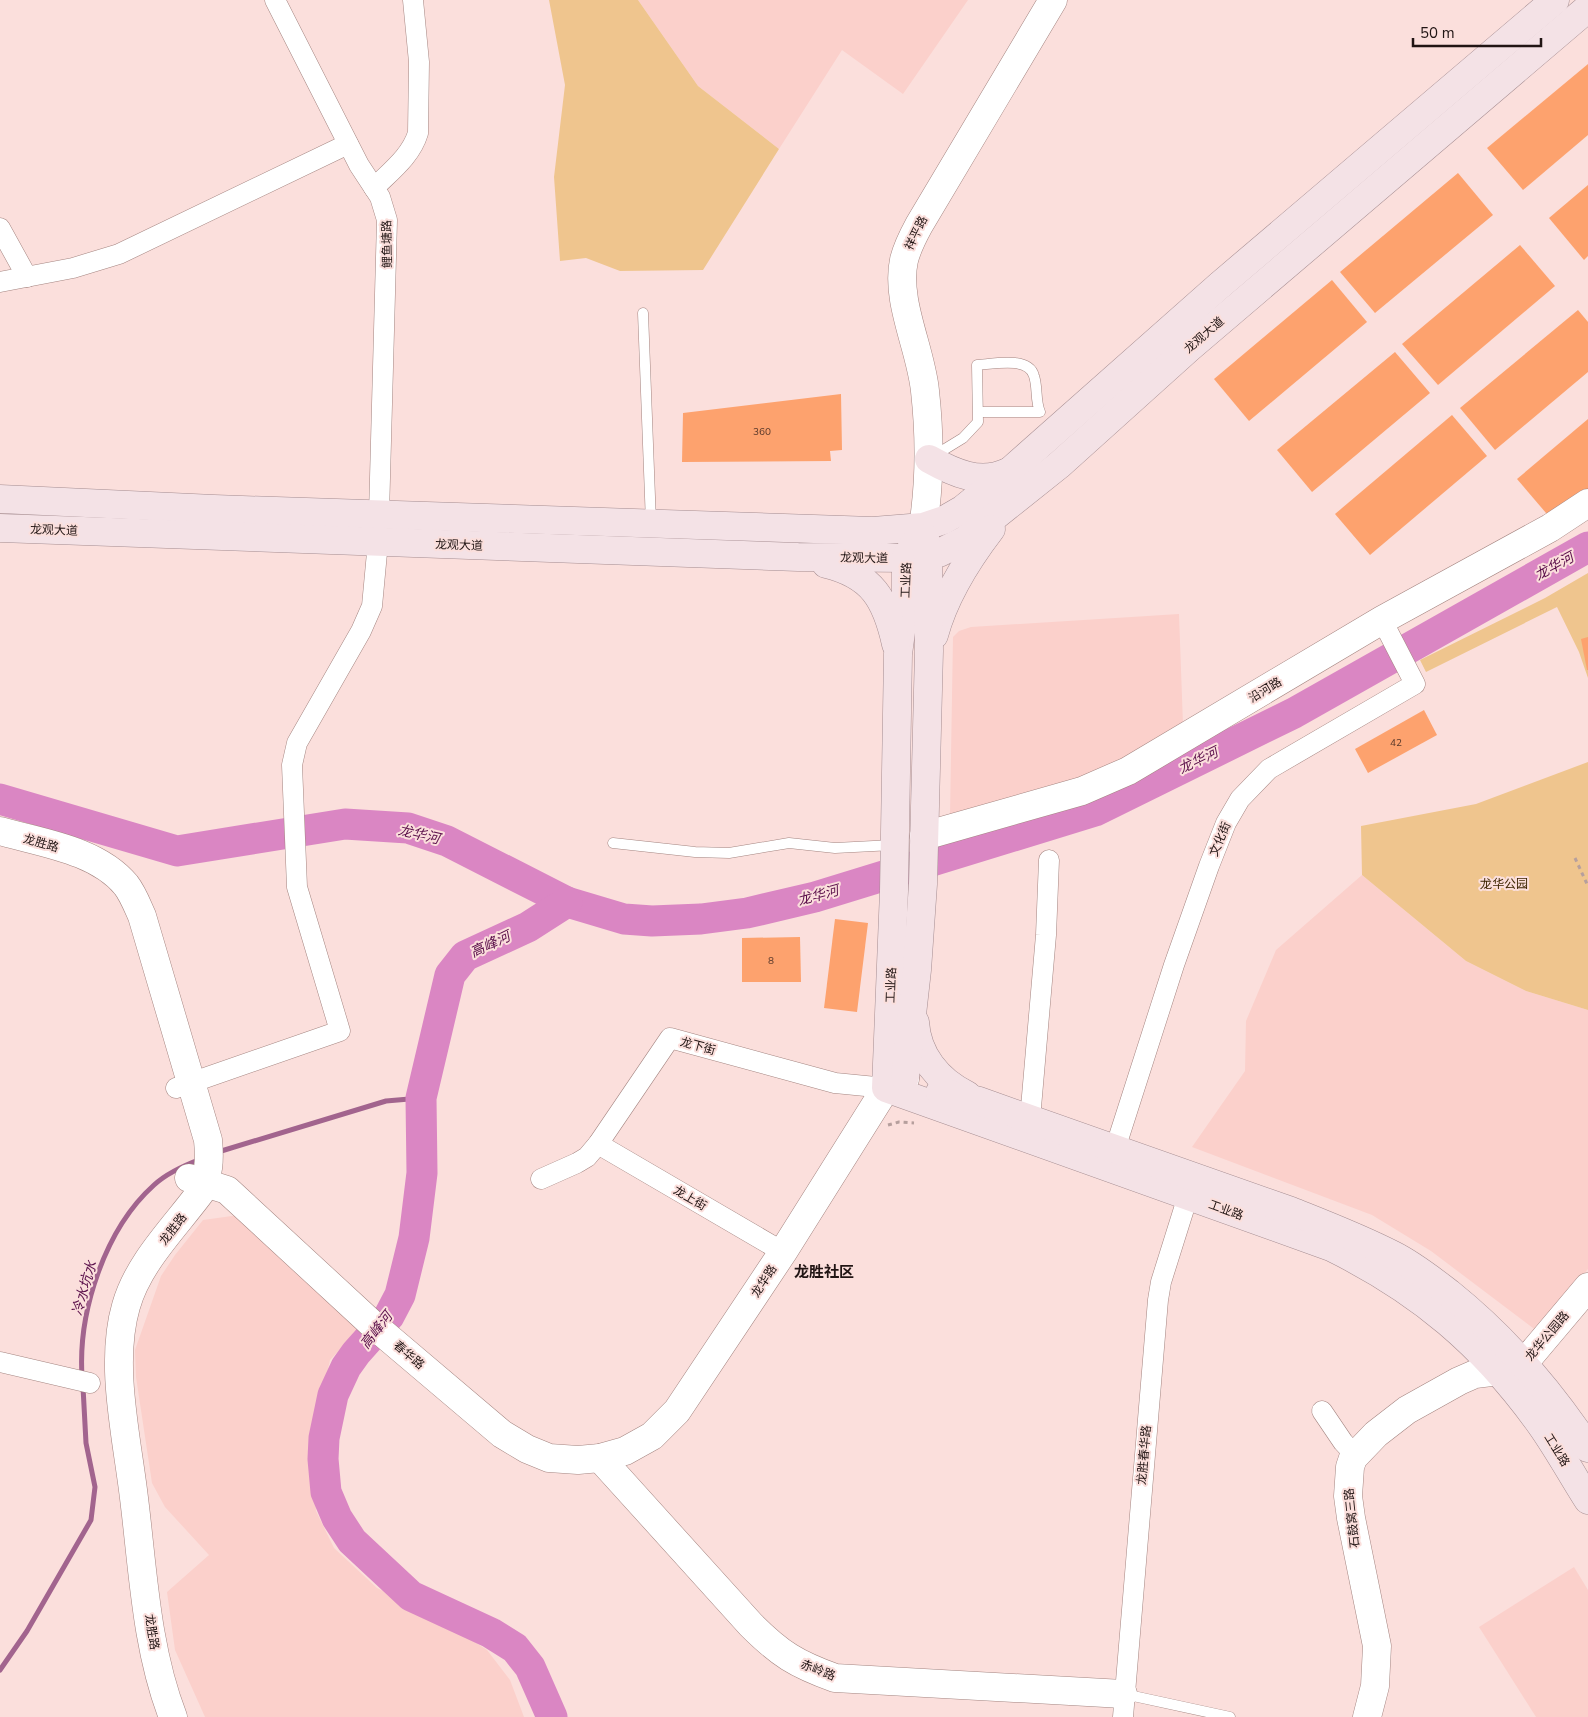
<svg xmlns="http://www.w3.org/2000/svg" width="1588" height="1717" viewBox="0 0 1588 1717" font-family="'Nunito Sans','Noto Sans SC',sans-serif">
<rect width="100%" height="100%" fill="#fbdfdc"/>
<g fill="#fbd0cb">
<path d="M638 0H968L903 94 842 50 779 149 698 86Z"/>
<path d="M1179 614 1183 725 1091 776 950 817 953 637 959 631 971 627Z"/>
<path d="M1362 875 1466 961 1526 991 1588 1010V1269L1537 1331 1431 1251 1372 1215 1192 1147 1245 1071 1246 1021 1276 950Z"/>
<path d="M239 1215 257 1230 358 1330 330 1360 319 1409 313 1459 316 1511 334 1548 377 1588 440 1619 487 1650 510 1680 524 1717H205L175 1650 167 1592 209 1555 165 1507 152 1483 136 1377 135 1350 161 1276 175 1255 203 1220Z"/>
<path d="M1574 1567 1588 1590V1717H1536L1479 1627Z"/>
</g>
<g fill="#efc58e">
<path d="M549 0H638L698 86 779 149 703 270 620 271 586 258 560 261 554 177 565 85Z"/>
<path d="M1588 573V678L1579 652 1557 607 1426 672 1420 660 1545 598Z"/>
<path d="M1588 762V1010L1526 991 1466 961 1362 875 1361 826 1476 804Z"/>
</g>
<g fill="none" stroke-linecap="round" stroke-linejoin="round">
<g stroke="#a2648e" stroke-width="5">
<path d="M218 1152 386 1101 421 1098"/>
<path d="M82 1376C78 1311 105 1229 154 1185 167 1173 185 1165 201 1159"/>
<path d="M0 1670 27 1631 91 1520 95 1487 86 1443 83 1387"/>
</g>
<g stroke="#da86c3" stroke-width="31">
<path d="M0 799 177 851 345 824 408 828 447 841 567 902 624 919 652 921 701 919 747 913 815 897 1095 811 1294 713 1588 547"/>
<path d="M552 1717 530 1667 515 1648 491 1633 411 1596 352 1541 337 1518 326 1492 323 1459 324 1438 333 1395 346 1367 356 1353 389 1316 400 1295 414 1238 422 1173 421 1098 450 975 465 956 528 927 567 902"/>
</g>
</g>
<g fill="#fda26e">
<path d="M1588 64V135L1523 190 1487 148Z"/>
<path d="M1458 173 1493 215 1375 313 1340 272Z"/>
<path d="M1588 185V256L1584 260 1549 218Z"/>
<path d="M1520 245 1555 286 1438 385 1402 344Z"/>
<path d="M1332 280 1367 322 1249 421 1214 379Z"/>
<path d="M1578 310 1588 322V372L1495 450 1460 408Z"/>
<path d="M1395 352 1430 393 1312 492 1277 450Z"/>
<path d="M841 394 842 450 830 451 831 461 682 462 683 413Z"/>
<path d="M1452 415 1487 456 1370 555 1335 514Z"/>
<path d="M1588 419V490L1552 520 1517 479Z"/>
<path d="M1588 637V670H1587L1581 639Z"/>
<path d="M1424 710 1437 735 1368 773 1355 749Z"/>
<path d="M835 919 868 923 857 1012 824 1008Z"/>
<path d="M800 937 801 982H742V938Z"/>
</g>
<g fill="none" stroke-linecap="round" stroke-linejoin="round">
<defs>
<g id="lane">
<path d="M643 313 651 523"/>
<path d="M932 457 963 438 978 422 977 365C993 364 1029 356 1034 376 1038 388 1035 400 1040 412H979"/>
<path d="M613 843 695 852 729 853 789 843 835 848 893 845"/>
<path d="M1124 1694 1230 1717"/>
</g>
<g id="street">
<path d="M275 0 359 165 380 197 387 220 379 515"/>
<path d="M374 188C391 171 411 156 418 133L419 62 413 0"/>
<path d="M0 228 27 277"/>
<path d="M0 282 73 268 119 254 348 144"/>
<path d="M176 1088 340 1031 297 887 292 765 297 743 361 631 372 606 378 542"/>
<path d="M1030 1119 1046 935 1049 860"/>
<path d="M598 1144 783 1252"/>
<path d="M1115 1149 1174 965 1209 866 1226 823 1240 799 1269 769 1415 684 1382 620"/>
<path d="M541 1179 577 1163 587 1157 598 1144 670 1038 835 1083 886 1088"/>
<path d="M0 1362 90 1383"/>
<path d="M1322 1411 1343 1442 1355 1455"/>
<path d="M1123 1717 1158 1300 1161 1282 1188 1196"/>
</g>
<g id="secondary">
<path d="M923 527C930 482 930 436 925 391 921 349 895 301 904 260 907 248 913 236 919 225L1053 0"/>
<path d="M0 831C42 843 97 850 126 885 133 894 137 905 142 916L208 1140C210 1160 209 1175 200 1193 174 1228 138 1263 126 1306 109 1364 127 1438 134 1498 143 1570 146 1648 173 1717"/>
<path d="M924 836 1082 791 1128 771 1382 620 1550 528 1588 503"/>
<path d="M189 1178 227 1190 371 1323 502 1434 527 1449 549 1458 578 1460 600 1458 625 1451 652 1436 677 1411 783 1252 886 1088 905 1079"/>
<path d="M600 1458 751 1625C780 1654 796 1664 835 1678L1123 1694"/>
<path d="M1367 1717 1375 1686 1377 1646 1351 1518 1348 1496 1350 1467 1353 1458 1376 1434 1407 1410 1459 1381 1475 1374 1507 1370 1524 1363 1588 1287"/>
</g>
<g id="primary">
<path d="M929 459C954 473 980 485 1008 472"/>
<path d="M0 499 214 509 873 531 923 527 944 520 963 509 1010 471 1220 285 1555 0"/>
<path d="M0 528 798 557 906 558 939 553 965 540 1059 465 1189 348 1588 8"/>
<path d="M914 544 906 558V595L898 654 894 891 886 1088 1331 1247C1420 1291 1483 1344 1541 1425 1558 1449 1572 1475 1588 1500"/>
<path d="M826 564C872 575 886 599 896 644"/>
<path d="M934 635C944 598 968 559 991 529"/>
<path d="M915 1022C917 1055 938 1081 967 1095"/>
<path d="M905 1077 917 970 923 884 929 651 928 555 925 538"/>
<path d="M940 1092 979 1101 1291 1211C1326 1225 1360 1238 1393 1255 1413 1265 1432 1280 1449 1293 1505 1338 1549 1389 1588 1448"/>
</g>
</defs>
<use href="#lane" stroke="#a48581" stroke-width="11"/>
<use href="#street" stroke="#a48581" stroke-width="21"/>
<use href="#secondary" stroke="#a48581" stroke-width="29"/>
<use href="#primary" stroke="#a58d91" stroke-width="29"/>
<g stroke="#b69f9d" stroke-width="3" stroke-dasharray="4 4" stroke-linecap="butt">
<path d="M1575 858 1588 886"/>
<path d="M888 1125 899 1122 914 1123"/>
</g>
<use href="#lane" stroke="#fff" stroke-width="10"/>
<use href="#street" stroke="#fff" stroke-width="20"/>
<use href="#secondary" stroke="#fff" stroke-width="28"/>
<use href="#primary" stroke="#f4e2e6" stroke-width="28"/>
</g>
<g text-anchor="middle" stroke-width="4" stroke-linejoin="round" paint-order="stroke">
<g font-size="10" fill="#58382a">
<text x="762" y="435">360</text>
<text x="1396" y="746">42</text>
<text x="771" y="964">8</text>
</g>
<g font-size="12" fill="#211514" stroke="#fbdfdc">
<text transform="translate(916 233) rotate(-64)" y="4">祥平路</text>
<text transform="translate(387 244) rotate(-91)" y="4">鲤鱼塘路</text>
<text transform="translate(1204 335) rotate(-41)" y="4">龙观大道</text>
<text transform="translate(54 530) rotate(2)" y="4">龙观大道</text>
<text transform="translate(459 545) rotate(2)" y="4">龙观大道</text>
<text transform="translate(864 558) rotate(1)" y="4">龙观大道</text>
<text transform="translate(906 580) rotate(-88)" y="4">工业路</text>
<text transform="translate(1265 690) rotate(-31)" y="4">沿河路</text>
<text transform="translate(1220 839) rotate(-67)" y="4">文化街</text>
<text transform="translate(41 843) rotate(16)" y="4">龙胜路</text>
<text transform="translate(891 985) rotate(-88)" y="4">工业路</text>
<text transform="translate(698 1046) rotate(15)" y="4">龙下街</text>
<text transform="translate(690 1198) rotate(30)" y="4">龙上街</text>
<text transform="translate(1226 1210) rotate(20)" y="4">工业路</text>
<text transform="translate(173 1229) rotate(-52)" y="4">龙胜路</text>
<text transform="translate(764 1281) rotate(-57)" y="4">龙华路</text>
<text transform="translate(1547 1336) rotate(-50)" y="4">龙华公园路</text>
<text transform="translate(409 1355) rotate(40)" y="4">春华路</text>
<text transform="translate(1557 1450) rotate(58)" y="4">工业路</text>
<text transform="translate(1144 1455) rotate(-85)" y="4">龙胜春华路</text>
<text transform="translate(1352 1518) rotate(-96)" y="4">石鼓窝三路</text>
<text transform="translate(152 1632) rotate(81)" y="4">龙胜路</text>
<text transform="translate(818 1670) rotate(21)" y="4">赤岭路</text>
</g>
<g font-size="12" fill="#3d2500" stroke="#fbdfdc">
<text x="1504" y="888">龙华公园</text>
</g>
<g font-size="14" font-style="italic" fill="#5a0e4a" stroke="#fbdfdc">
<text transform="translate(1554 566) rotate(-29)" y="5">龙华河</text>
<text transform="translate(1198 760) rotate(-26)" y="5">龙华河</text>
<text transform="translate(419 834) rotate(13)" y="5">龙华河</text>
<text transform="translate(818 895) rotate(-15)" y="5">龙华河</text>
<text transform="translate(490 944) rotate(-25)" y="5">高峰河</text>
<text transform="translate(84 1288) rotate(-74)" y="5">冷水坑水</text>
<text transform="translate(376 1330) rotate(-52)" y="5">高峰河</text>
</g>
<g font-size="15" font-weight="bold" fill="#211514" stroke="#fbdfdc">
<text x="824" y="1277">龙胜社区</text>
</g>
</g>
<path d="M1413 38v8h128v-8" fill="none" stroke="#211514" stroke-width="2.5"/>
<text x="1420" y="38" font-size="15" fill="#211514" stroke="#fbdfdc" stroke-width="4" paint-order="stroke">50 m</text>
</svg>
